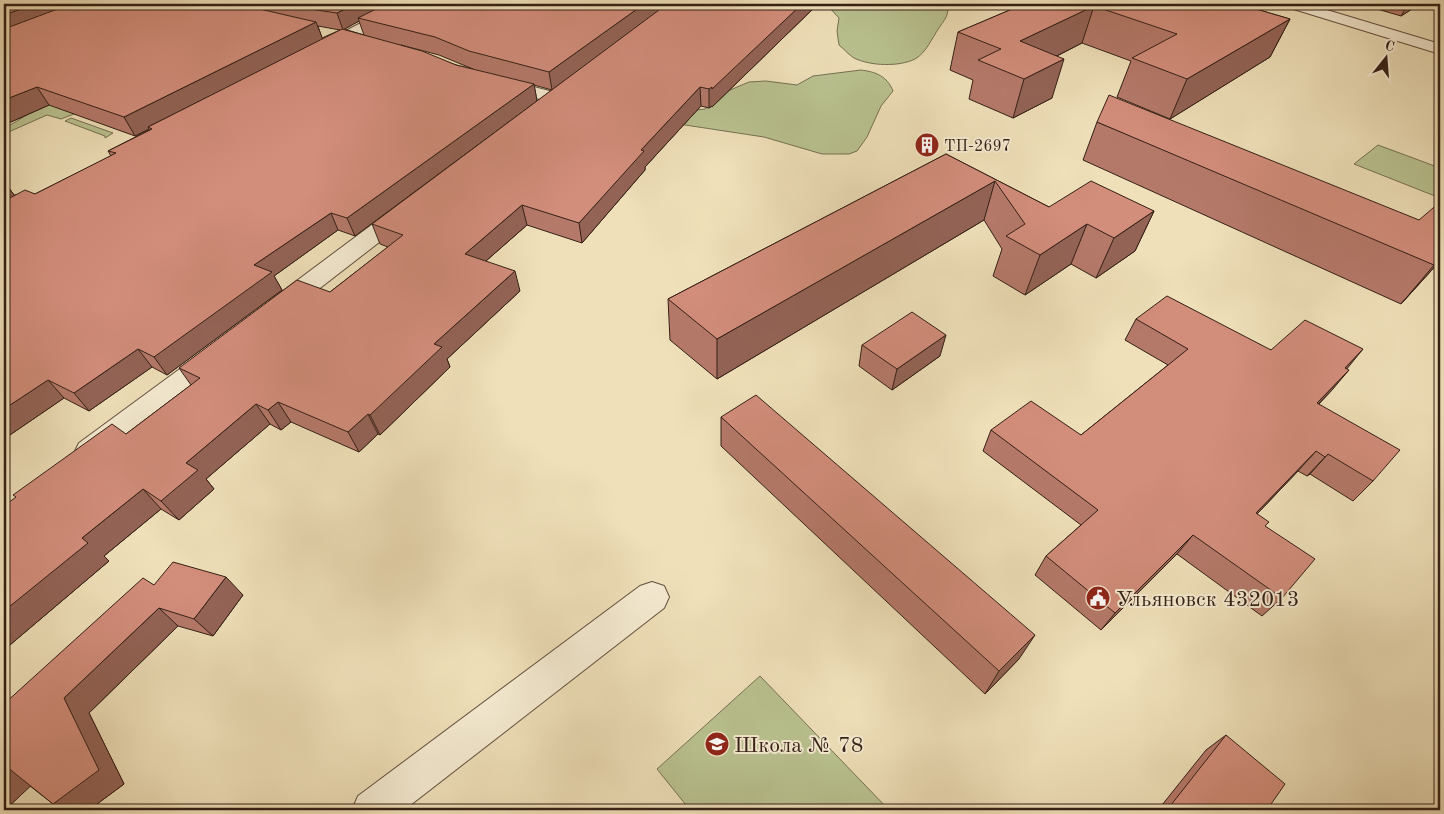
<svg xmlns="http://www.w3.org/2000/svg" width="1444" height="814" viewBox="0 0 1444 814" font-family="'Old Standard TT',serif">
<rect width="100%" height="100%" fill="#efe0b9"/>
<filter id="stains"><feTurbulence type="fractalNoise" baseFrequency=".004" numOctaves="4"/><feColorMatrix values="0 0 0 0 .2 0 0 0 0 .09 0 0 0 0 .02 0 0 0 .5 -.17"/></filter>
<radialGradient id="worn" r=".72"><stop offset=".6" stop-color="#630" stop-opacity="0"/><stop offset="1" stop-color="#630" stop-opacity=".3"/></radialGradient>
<g fill="#b9c290" stroke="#767053">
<path d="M826 4H946C951 14 944 20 939 28 932 38 926 53 915 59 899 67 870 66 854 58 849 55 844 49 839 45L837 31 839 18Z"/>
<path d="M861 70C876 72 887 76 893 91L881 106 867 137 857 151 849 154H822L764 137 672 123 678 112 705 109 723 93 749 82 766 81 797 85 813 76Z"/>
<path d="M62 99 74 114 61 119 47 115 4 134V129L30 113Z"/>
<path d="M71 118 113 133 105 138V136L65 121Z"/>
<path d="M1378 145 1440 168V198L1354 164Z"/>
<path d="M760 676 889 810H690L657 769Z"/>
</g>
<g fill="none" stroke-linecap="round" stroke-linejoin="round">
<defs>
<g id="minor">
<path d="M397 4H415L413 7 327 53H315L313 50 315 47Z"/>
<path d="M1285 4H1307L1440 44V54L1287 7Z"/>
<path d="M499 78 561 94 564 98 561 102 555 103 493 87 490 83 493 79Z"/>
<path d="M405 205 413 206 416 211 413 216 289 312 280 314 271 312 268 306 271 300 397 206Z"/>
<path d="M216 346 225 349 229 355 225 361 99 459 89 462 79 459 75 451 79 443 207 349Z"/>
<path d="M652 582 664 586 669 597 664 608 404 810H352L358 796 640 586Z"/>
</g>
</defs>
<use href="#minor" stroke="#634f3f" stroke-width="2"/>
<use href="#minor" fill="#f5ebd2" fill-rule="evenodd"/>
</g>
<g fill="#b5796a" stroke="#341f16" fill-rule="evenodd">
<path d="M4 4H818L712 107V106L709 108 701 106 645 167V170L582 243 527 225 486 261 520 291 447 359 450 367 380 435 378 434 359 452 291 422 281 430 270 424 206 479 214 489 179 520 161 509 104 556 109 561 4 650V506L126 434 191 385 179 368 330 292 388 247 380 244 372 224 552 90 534 85 537 101 355 236 338 230 274 276 282 290 167 375 152 367 89 411 64 398 4 439V181L14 195 35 194 111 156 108 151 149 130V129L135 136 49 105 4 125ZM359 21 364 35 344 29ZM318 26 340 30 322 38ZM401 45 439 55 473 69 456 65Z"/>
<path d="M1024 4H1239L1290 19 1270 57 1170 119 1117 97 1131 61 1082 43 1057 56 1052 98 1013 118 969 99 973 80 950 70 958 32Z"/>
<path d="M1360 4H1420L1401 16Z"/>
<path d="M1097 122 1440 261 1401 304 1083 160Z"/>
<path d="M946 154 1049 207 1154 211 1135 251 1096 278 1071 264 1025 295 993 276 1002 249 984 220 717 379 670 340 668 299Z"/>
<path d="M1136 319 1271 350 1347 369 1332 390 1319 404 1373 481 1353 501 1310 474 1307 476 1298 471 1257 514 1265 526 1282 598 1262 616 1177 554 1101 630 1035 575 1046 556 1081 525 983 451 991 430 1081 435 1168 365 1125 340Z"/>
<path d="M862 345 940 356 892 390 859 366Z"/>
<path d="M721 417 1019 659 985 694 721 446Z"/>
<path d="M154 585 243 595 213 636 178 626 89 713 124 784 89 810H66L53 804 30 786 5 810H4Z"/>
<path d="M1226 735 1267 810H1158L1206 750Z"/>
</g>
<g fill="#936356" stroke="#341f16">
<path d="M35 4H89L4 37V15Z"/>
<path d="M355 4H393L358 18 359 21 343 30 337 13Z"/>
<path d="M644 4H668L552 90 549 72Z"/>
<path d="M802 4H818L712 107V106L709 108V89Z"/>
<path d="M1408 4H1420L1401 16Z"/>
<path d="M1094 6 1082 43 1017 76 1020 41Z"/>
<path d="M1290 19 1270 57 1170 119 1187 79Z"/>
<path d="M316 22 323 40 148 127 149 129 135 136 124 117Z"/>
<path d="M1064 59 1052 98 1013 118 1024 79Z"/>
<path d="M534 84 537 101 355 236 347 218Z"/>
<path d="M37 87 49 105 4 125V100Z"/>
<path d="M700 87 701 106 645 167V170L582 243 579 223 641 150Z"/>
<path d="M4 181 16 198 4 205Z"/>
<path d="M995 181 984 220 717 379V339Z"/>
<path d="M522 205 527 225 471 274 465 254Z"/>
<path d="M1154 211 1135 251 1096 278 1114 238Z"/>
<path d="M331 213 338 230 274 276 282 290 167 375 154 357 254 265Z"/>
<path d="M1087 224 1071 264 1025 295 1040 255Z"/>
<path d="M1440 258V261L1401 304Z"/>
<path d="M515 271 520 291 447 359 450 367 380 435 370 415 434 344Z"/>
<path d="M946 335 940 356 892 390 897 369Z"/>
<path d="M138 349 152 367 89 411 74 393Z"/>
<path d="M1363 349 1346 370 1345 368Z"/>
<path d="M1349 370 1332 390 1300 423 1317 403Z"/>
<path d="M48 380 64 398 4 439V409Z"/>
<path d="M278 402 291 422 281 430 268 410Z"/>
<path d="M256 404 270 424 206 479 214 489 179 520 161 501 186 463Z"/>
<path d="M368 414 378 434 359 452 348 432Z"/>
<path d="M1316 451 1298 471 1239 533 1256 513Z"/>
<path d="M1328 454 1310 474 1307 476 1325 457Z"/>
<path d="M143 489 161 509 104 556 109 561 4 650V611L82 538Z"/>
<path d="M1193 535 1177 554 1101 630 1115 613Z"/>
<path d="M226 577 243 595 213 636 194 619Z"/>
<path d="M159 608 178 626 89 713 124 784 89 810H66L53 804 64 698Z"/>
<path d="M1035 635 1019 659 985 694 999 671Z"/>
<path d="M7 767 36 781 5 810H4V770Z"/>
</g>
<g fill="#d28d7b" stroke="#341f16">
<path d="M4 4H35L4 15Z"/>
<path d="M71 4H238L316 22 124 117 37 87 4 100V29Z"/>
<path d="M288 4H355L337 13 310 9Z"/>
<path d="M386 4H644L549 72 469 51 435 37 358 18Z"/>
<path d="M667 4H802L712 89V87L709 89 700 87 641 150 644 151 579 223 522 205 465 254 515 271 434 344 442 347 370 415 368 414 348 432 278 402 268 410 256 404 186 463 198 470 161 501 143 489 82 538 88 543 4 611V506L16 497 13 495 112 424 126 434 200 378 179 368 297 280 330 292 403 235 372 224Z"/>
<path d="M1024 4H1239L1290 19 1187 79 1132 58 1177 34 1094 6 1020 41 1064 59 1024 79 978 60 1001 49 958 32Z"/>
<path d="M342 29 422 51 456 65 534 84 347 218 331 213 254 265 272 272 154 357 138 349 74 393 48 380 4 409V201L25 190 35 194 116 153 108 151 152 129 148 127Z"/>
<path d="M1109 95 1419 220 1440 202V258L1434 265 1097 122Z"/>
<path d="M946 154 1049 207 1091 181 1154 211 1114 238 1087 224 1040 255 1006 236 1025 224 995 181 717 339 668 299Z"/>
<path d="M1167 296 1271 350 1305 320 1363 349 1345 368 1349 370 1317 403 1400 450 1373 481 1328 454 1325 457 1316 451 1256 513 1269 522 1265 526 1315 559 1282 598 1193 535 1115 613 1046 556 1098 510 991 430 1031 401 1081 435 1188 349 1136 319Z"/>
<path d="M912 312 946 335 897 369 862 345Z"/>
<path d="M756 395 1035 635 999 671 721 417Z"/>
<path d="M173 562 226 577 194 619 159 608 64 698 99 770 53 804 7 767 4 770V704L143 578 154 585Z"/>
<path d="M1226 735 1285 784 1267 810H1167Z"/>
</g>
<defs>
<symbol id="building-disc" viewBox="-11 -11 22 22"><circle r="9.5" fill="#8f2418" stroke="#f5ebd2"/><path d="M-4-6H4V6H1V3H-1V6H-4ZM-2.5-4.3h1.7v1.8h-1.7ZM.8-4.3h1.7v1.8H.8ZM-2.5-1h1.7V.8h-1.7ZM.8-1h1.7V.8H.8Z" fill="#fff"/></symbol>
<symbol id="civic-disc" viewBox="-11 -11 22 22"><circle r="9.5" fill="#8f2418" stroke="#f5ebd2"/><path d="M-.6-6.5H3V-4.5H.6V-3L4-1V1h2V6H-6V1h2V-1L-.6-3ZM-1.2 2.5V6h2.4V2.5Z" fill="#fff"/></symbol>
<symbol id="school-disc" viewBox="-11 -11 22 22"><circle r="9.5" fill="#8f2418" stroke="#f5ebd2"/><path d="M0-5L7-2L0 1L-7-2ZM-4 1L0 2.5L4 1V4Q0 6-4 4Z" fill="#fff"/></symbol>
</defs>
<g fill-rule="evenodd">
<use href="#building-disc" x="913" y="131" width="28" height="28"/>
<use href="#civic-disc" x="1084" y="584" width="28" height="28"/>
<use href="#school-disc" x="703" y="730" width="28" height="28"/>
</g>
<g text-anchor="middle" stroke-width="4" stroke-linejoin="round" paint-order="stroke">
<g font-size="16" fill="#341f16" stroke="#f5ebd2" text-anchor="start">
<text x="944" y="151">ТП-2697</text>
</g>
<g font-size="22" fill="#341f16" stroke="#f5ebd2" text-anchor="start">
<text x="1116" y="606">Ульяновск 432013</text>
<text x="734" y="752">Школа № 78</text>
</g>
</g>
<rect width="1444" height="814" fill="none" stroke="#efe0b9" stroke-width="20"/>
<rect x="5" y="5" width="1434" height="804" fill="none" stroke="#341f16" stroke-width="2.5"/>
<rect x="10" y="10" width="1424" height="794" fill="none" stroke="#341f16"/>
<g transform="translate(1386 58) rotate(17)" stroke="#f5ebd2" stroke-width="4" paint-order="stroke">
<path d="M0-4L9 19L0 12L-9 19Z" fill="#341f16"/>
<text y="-8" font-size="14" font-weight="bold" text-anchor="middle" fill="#341f16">С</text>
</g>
<rect width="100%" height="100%" filter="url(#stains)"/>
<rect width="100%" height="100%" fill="url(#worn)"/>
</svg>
